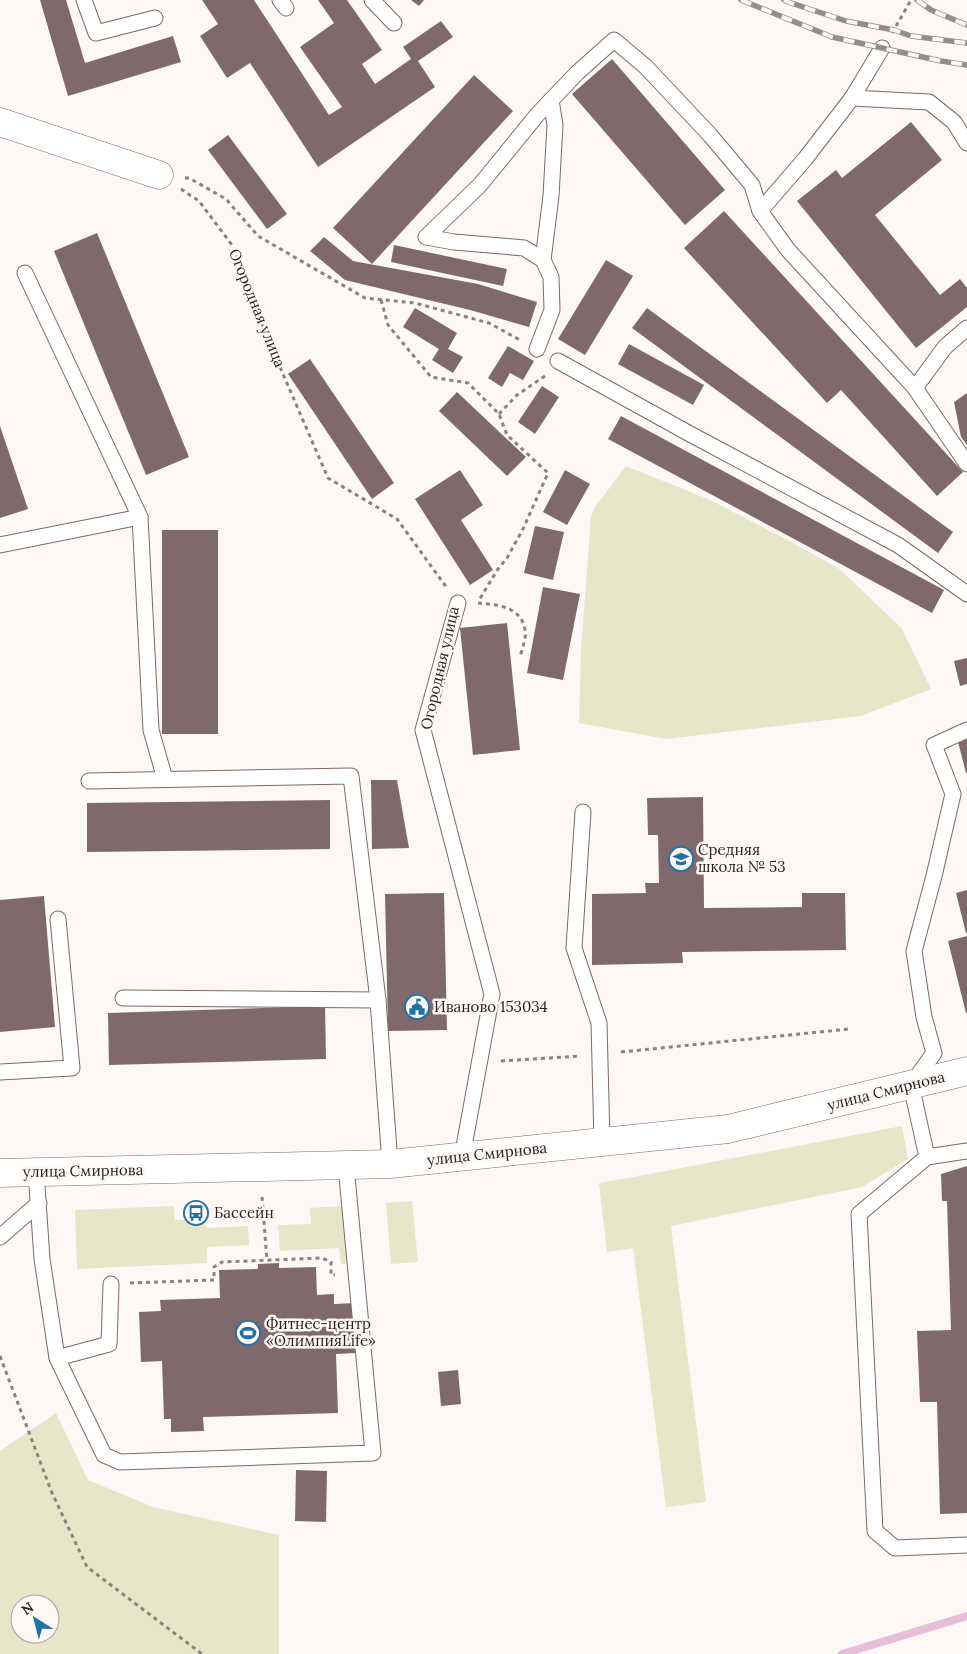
<svg xmlns="http://www.w3.org/2000/svg" width="967" height="1654" viewBox="0 0 967 1654" font-family="Lora,serif">
<rect width="100%" height="100%" fill="#fdf8f6"/>
<g fill="#e6e6c9" fill-rule="evenodd">
<path d="M626 466 708 499 788 540 841 570 902 629 931 689 861 716 666 739 579 723 581 650 591 517 595 507Z"/>
<path d="M902 1126 908 1159 862 1187 671 1226 706 1502 666 1507 633 1248 607 1252 599 1183 634 1177Z"/>
<path d="M412 1201 418 1262 391 1264 386 1203Z"/>
<path d="M358 1205 361 1263 341 1264 339 1248 280 1251 278 1225 311 1224 310 1208Z"/>
<path d="M174 1206 175 1220 205 1219 206 1228 248 1226 249 1245 207 1247V1263L77 1269 75 1210Z"/>
<path d="M56 1413 88 1480 153 1507 279 1535V1654H0V1451ZM20 1604H50V1634H20Z"/>
</g>
<g fill="none" stroke-linecap="round" stroke-linejoin="round">
<path stroke="#e7bed9" stroke-width="8" d="M842 1654 967 1616"/>
</g>
<g fill="#80696c">
<path d="M40 0H66L85 63 173 36 181 62 68 96Z"/>
<path d="M202 0H254L329 115 342 107 300 47 334 23 318 0H347L382 50 362 64 375 84 411 59 403 47 441 21 453 37 418 61 435 87 318 167 250 63 227 78 200 36 218 24Z"/>
<path d="M411 0H424L419 6Z"/>
<path d="M612 59 725 190 685 225 572 94Z"/>
<path d="M474 75 513 111 372 264 333 228Z"/>
<path d="M911 122 942 160 875 215 940 295 960 279 967 288V307L916 348 797 201 836 170 842 178Z"/>
<path d="M228 135 287 214 267 229 208 150Z"/>
<path d="M724 211 963 472 937 496 841 390 827 403 684 248Z"/>
<path d="M97 233 189 457 146 475 54 251Z"/>
<path d="M324 237 353 261 478 284 537 302 529 327 470 310 345 280 310 251Z"/>
<path d="M394 245 507 269 503 286 391 262Z"/>
<path d="M606 260 633 276 585 355 558 339Z"/>
<path d="M415 308 457 333 448 349 463 357 453 373 432 360 439 349 403 327Z"/>
<path d="M647 308 953 532 938 553 632 328Z"/>
<path d="M629 344 704 385 693 405 618 364Z"/>
<path d="M508 346 534 361 523 380 510 373 502 387 488 378Z"/>
<path d="M310 359 394 483 372 499 288 374Z"/>
<path d="M542 386 559 397 535 434 518 422Z"/>
<path d="M457 392 526 457 507 476 439 411Z"/>
<path d="M967 393V445L961 437 954 402Z"/>
<path d="M621 416 944 590 932 613 608 439Z"/>
<path d="M0 426 28 509 0 518Z"/>
<path d="M460 470 483 505 461 520 493 570 470 585 415 499Z"/>
<path d="M565 470 590 484 567 525 543 512Z"/>
<path d="M535 526 564 532 553 580 524 573Z"/>
<rect x="162" y="530" width="56" height="204"/>
<path d="M543 587 580 594 563 680 527 673Z"/>
<path d="M507 623 520 750 473 755 460 628Z"/>
<path d="M967 658V684L960 686 954 661Z"/>
<path d="M967 739V773H966L958 742Z"/>
<path d="M371 780H397L409 848 372 849Z"/>
<path d="M703 797 704 908 802 907V893H845L846 950 682 952 683 963 592 965V894L646 893 645 883H659L658 835H648L647 798Z"/>
<path d="M330 800V849L87 852V803Z"/>
<path d="M967 890V933H966L956 893Z"/>
<path d="M444 893 447 1030 388 1031 385 894Z"/>
<path d="M44 896 55 1027 0 1032V900Z"/>
<path d="M967 936V1013H966L948 941Z"/>
<path d="M325 1006 326 1059 109 1065 108 1013Z"/>
<path d="M967 1166V1513L940 1514 937 1402H920L917 1331 951 1330 947 1201H942L941 1174Z"/>
<path d="M279 1263V1268L316 1267 317 1295 334 1294V1304L354 1303 356 1353 336 1354 338 1413 203 1417 204 1431 171 1432V1419H164L162 1361 141 1362 139 1312 161 1311 160 1300 220 1298 219 1270 258 1269V1264Z"/>
<path d="M458 1370 461 1404 441 1406 438 1372Z"/>
<path d="M296 1470 327 1471 326 1522 295 1521Z"/>
</g>
<g fill="none" stroke-linecap="round" stroke-linejoin="round">
<defs>
<g id="lane">
<path d="M84 0 96 33 155 18"/>
<path d="M280 0 286 8"/>
<path d="M372 0 394 23"/>
<path d="M882 48 852 98 805 159 760 211 788 250 915 388 967 464"/>
<path d="M852 98 929 102 954 122 967 143"/>
<path d="M543 260 551 196 555 125 551 100"/>
<path d="M25 273 140 517 151 730 165 779"/>
<path d="M537 349 552 310 551 277 543 260 524 248 454 242 426 237 480 185 537 115 577 73 614 40 646 67 710 135 752 185 760 211"/>
<path d="M558 361 690 434 898 545 967 594"/>
<path d="M915 388 945 347 967 328"/>
<path d="M0 545 140 517"/>
<path d="M458 603 423 730 492 994 462 1157"/>
<path d="M89 781 351 776 378 1000 390 1164"/>
<path d="M583 812 574 948 599 1023 602 1142"/>
<path d="M123 998 378 1000"/>
<path d="M0 1072 72 1068 58 919"/>
<path d="M967 1151 927 1157 859 1214 875 1531 895 1548 967 1545"/>
<path d="M927 1157 911 1085 934 1053 924 1017 914 951 934 876 953 794 934 745 967 730"/>
<path d="M36 1172 42 1259 57 1358 104 1455 120 1462 373 1453 346 1166"/>
<path d="M0 1237 39 1203"/>
<path d="M57 1358 109 1344 111 1284"/>
</g>
<path id="street" d="M0 122 159 175"/>
<path id="secondary" d="M0 1173 390 1164 728 1129 967 1071"/>
</defs>
<use href="#lane" stroke="#7e6961" stroke-width="17"/>
<use href="#street" stroke="#7e6961" stroke-width="29"/>
<use href="#secondary" stroke="#7e6961" stroke-width="29"/>
<g stroke="#89827f" stroke-width="3" stroke-dasharray="4 4" stroke-linecap="butt">
<path d="M892 33 911 0"/>
<path d="M185 178H189L226 199 258 236 365 298 415 303 489 323 520 340"/>
<path d="M181 189 199 201 232 245 267 337 328 478 397 519 447 588"/>
<path d="M381 300 388 325 431 377 468 383 499 414 507 435 548 473 523 529 507 558 498 569 479 600"/>
<path d="M499 414 517 395 545 376"/>
<path d="M478 603C498 605 520 606 525 629 527 637 522 649 520 657"/>
<path d="M621 1052 849 1029"/>
<path d="M501 1061 580 1056"/>
<path d="M262 1197 267 1260"/>
<path d="M130 1283 214 1280V1267L222 1262 322 1258 331 1262V1275H335"/>
<path d="M0 1356 52 1493 87 1567 202 1654"/>
</g>
<use href="#lane" stroke="#fff" stroke-width="15"/>
<use href="#street" stroke="#fff" stroke-width="28"/>
<use href="#secondary" stroke="#fff" stroke-width="28"/>
<defs>
<g id="rail">
<path d="M741 0 832 37 941 61 967 65"/>
<path d="M784 0 788 2 846 21 894 30 911 36 967 43"/>
<path d="M917 0 931 10 967 25"/>
</g>
</defs>
<use href="#rail" stroke="#948d8b" stroke-width="5.5"/>
<use href="#rail" stroke="#fdf8f6" stroke-width="4" stroke-dasharray="11" stroke-linecap="butt"/>
</g>
<defs>
<symbol id="school-ring" viewBox="-11 -11 22 22"><circle r="9.5" fill="#fdf8f6" stroke="#2371a4" stroke-width="1.5"/><path d="M0-5L7-2L0 1L-7-2ZM-4 1L0 2.5L4 1V4Q0 6-4 4Z" fill="#2371a4"/></symbol>
<symbol id="civic-ring" viewBox="-11 -11 22 22"><circle r="9.5" fill="#fdf8f6" stroke="#2371a4" stroke-width="1.5"/><path d="M-.6-6.5H3V-4.5H.6V-3L4-1V1h2V6H-6V1h2V-1L-.6-3ZM-1.2 2.5V6h2.4V2.5Z" fill="#2371a4"/></symbol>
<symbol id="bus-ring" viewBox="-11 -11 22 22"><circle r="9.5" fill="#fdf8f6" stroke="#2371a4" stroke-width="1.5"/><path d="M-5-6H5V4H4V6H2V4H-2V6H-4V4H-5ZM-3.5-4V0h7V-4ZM-3.5 1.2v1.5H-2V1.2ZM2 1.2v1.5H3.5V1.2Z" fill="#2371a4"/></symbol>
<symbol id="stadium-ring" viewBox="-11 -11 22 22"><circle r="9.5" fill="#fdf8f6" stroke="#2371a4" stroke-width="1.5"/><path d="M0-5a6.5 5 0 1 0 0 10a6.5 5 0 1 0 0-10ZM-3.5-1.8h7v3.6h-7Z" fill="#2371a4"/></symbol>
</defs>
<g fill-rule="evenodd">
<use href="#school-ring" x="667" y="845" width="28" height="28"/>
<use href="#civic-ring" x="403" y="993" width="28" height="28"/>
<use href="#bus-ring" x="182" y="1199" width="28" height="28"/>
<use href="#stadium-ring" x="234" y="1319" width="28" height="28"/>
</g>
<g text-anchor="middle" stroke-width="5" stroke-linejoin="round" paint-order="stroke">
<g font-size="15" fill="#281f1c" stroke="#fdf8f6">
<text transform="translate(257 308) rotate(68)" y="5">Огородная улица</text>
<text transform="translate(440 668) rotate(-77)" y="5">Огородная улица</text>
<text transform="translate(886 1091) rotate(-14)" y="5">улица Смирнова</text>
<text transform="translate(487 1154) rotate(-6)" y="5">улица Смирнова</text>
<text transform="translate(83 1171) rotate(-1)" y="5">улица Смирнова</text>
</g>
<g font-size="15" fill="#281f1c" stroke="#fdf8f6" text-anchor="start">
<text x="698" y="855">Средняя<tspan x="698" dy="17">школа № 53</tspan></text>
<text x="434" y="1012">Иваново 153034</text>
<text x="214" y="1218">Бассейн</text>
<text x="266" y="1329">Фитнес-центр<tspan x="266" dy="17">«ОлимпияLife»</tspan></text>
</g>
</g>
<g transform="translate(35 1619) rotate(324)"><circle r="24" fill="#fdf8f6" stroke="#a8a19f"/>
<path d="M0-4L9 19L0 12L-9 19Z" fill="#2371a4"/>
<text y="-8" font-size="14" font-weight="bold" text-anchor="middle" fill="#281f1c">N</text>
</g>
</svg>
